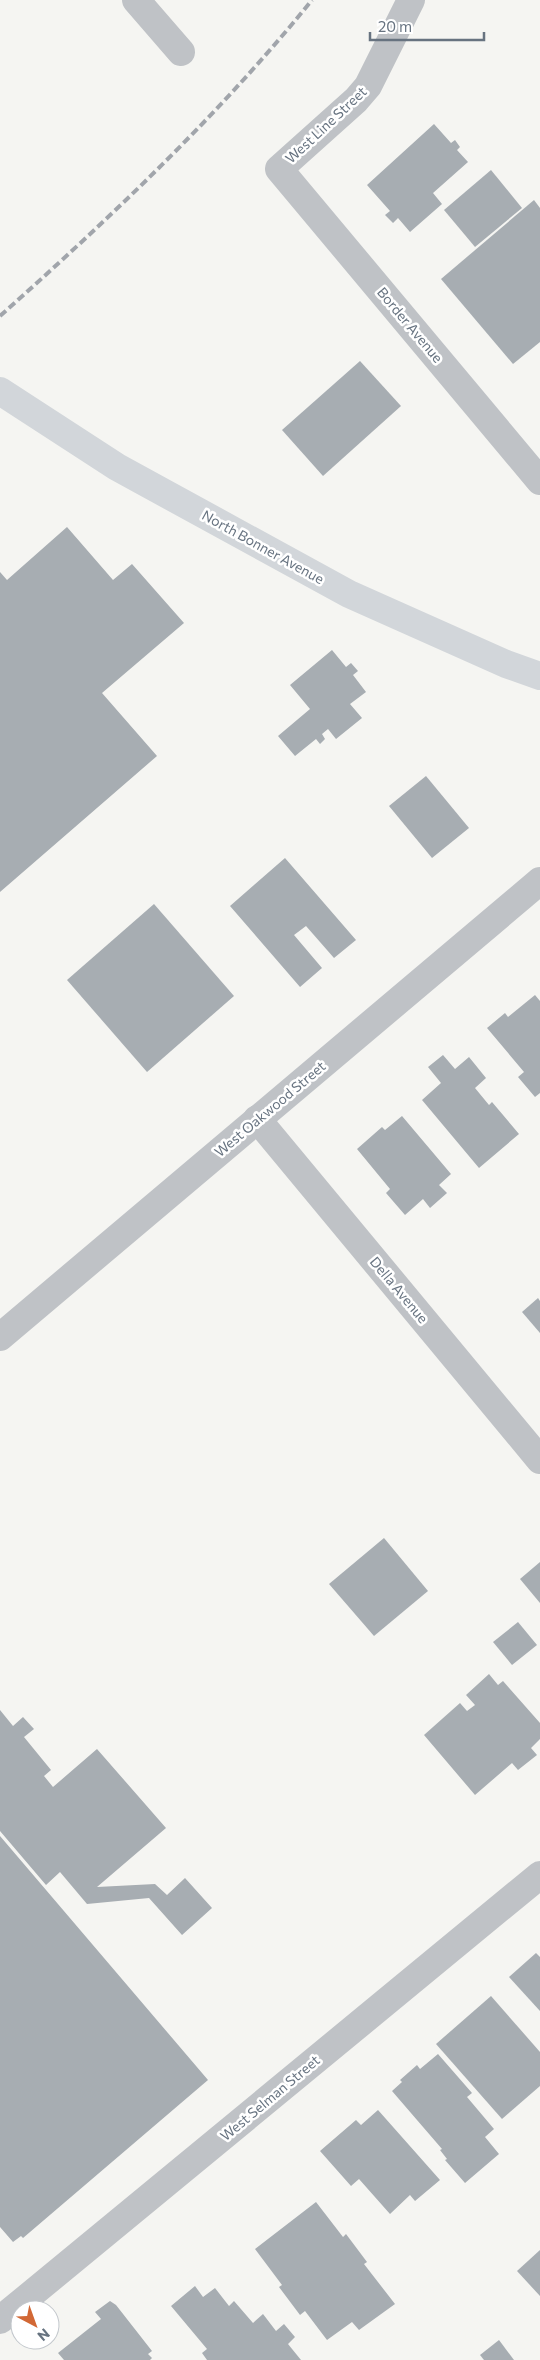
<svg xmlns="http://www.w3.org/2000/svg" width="540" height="2360" viewBox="0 0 540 2360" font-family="Commissioner,sans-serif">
<rect width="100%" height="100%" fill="#f5f5f2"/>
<g fill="#a7adb2">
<path d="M434 124 451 143 455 140 460 147 457 150 468 162 433 193 442 204 410 232 398 218 393 223 385 215 390 211 367 185Z"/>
<path d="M491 170 522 208 475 247 444 210Z"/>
<path d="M534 200 540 208V342L513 364 441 279Z"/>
<path d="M360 361 401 406 323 476 282 430Z"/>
<path d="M67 527 113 580 132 564 184 623 102 693 157 756 0 892V572L7 580Z"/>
<path d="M332 650 346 667 351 663 358 671 353 675 366 692 350 704 362 718 336 739 328 729 322 734 325 739 320 744 316 739 295 756 278 736 310 709 290 685Z"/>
<path d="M426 776 469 828 432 858 389 806Z"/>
<path d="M285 858 356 940 334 958 306 926 294 935 322 968 300 987 230 906Z"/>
<path d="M154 904 234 996 147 1072 67 980Z"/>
<path d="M535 995 540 1001V1093L535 1097 518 1077 524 1072 487 1028 505 1013 508 1017Z"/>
<path d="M443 1055 455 1069 469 1057 486 1078 475 1088 489 1105 492 1102 519 1134 479 1168 422 1100 441 1083 428 1067Z"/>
<path d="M402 1116 451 1174 439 1185 447 1193 430 1208 423 1199 405 1215 386 1193 390 1189 357 1149 382 1127 385 1130Z"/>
<path d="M538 1298 540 1301V1333L522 1312Z"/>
<path d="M384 1538 428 1591 374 1636 329 1584Z"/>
<path d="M540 1562V1603L520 1579Z"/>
<path d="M518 1622 537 1645 512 1665 493 1642Z"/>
<path d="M489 1674 498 1685 503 1681 540 1723V1739L531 1748 537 1755 518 1770 512 1763 475 1795 424 1735 460 1703 467 1711 475 1705 466 1695Z"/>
<path d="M0 1710 13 1726 23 1717 34 1729 24 1737 51 1770 44 1776 53 1787 97 1749 166 1828 97 1887 155 1884 167 1895 185 1878 212 1908 182 1935 149 1898 87 1904 60 1872 46 1885 0 1831Z"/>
<path d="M0 1836 208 2080 23 2238 21 2236 13 2242 0 2227Z"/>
<path d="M536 1953 540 1957V2011L509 1977Z"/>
<path d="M491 1996 540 2052V2086L502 2119 436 2044Z"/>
<path d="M438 2054 472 2093 467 2097 494 2129 485 2137 499 2154 465 2183 445 2160 447 2159 440 2150 442 2149 392 2091 402 2082 400 2080 417 2065 420 2069Z"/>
<path d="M378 2110 440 2180 415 2201 410 2195 390 2214 359 2179 351 2186 320 2151 356 2120 361 2125Z"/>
<path d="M316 2202 343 2237 346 2234 367 2262 364 2264 395 2304 359 2330 352 2322 327 2340 305 2311 300 2315 279 2287 282 2285 255 2249Z"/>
<path d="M540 2250V2296L517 2271Z"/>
<path d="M195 2286 203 2297 215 2288 229 2306 234 2301 253 2323 263 2314 276 2331 284 2324 295 2337 288 2344 301 2360H207L202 2353 207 2349 171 2306Z"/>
<path d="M110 2301 116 2305 152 2351 148 2354 152 2358 150 2360H64L58 2353 101 2319 95 2312Z"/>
<path d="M499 2340 514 2360H484L480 2355Z"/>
</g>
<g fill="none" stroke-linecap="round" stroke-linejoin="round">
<g stroke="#bfc2c6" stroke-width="28">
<path d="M136 0 181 52"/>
<path d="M411 0 368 86 356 100 279 169 540 481"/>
<path d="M257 1119 540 1460"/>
<path d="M0 1337 540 881"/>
<path d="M0 2320 540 1875"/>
</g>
<path stroke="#d2d6da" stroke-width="28" d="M0 391 117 467 349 594 506 664 540 676"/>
<path stroke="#a1a5ab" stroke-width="4" stroke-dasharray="8 4" stroke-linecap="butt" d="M0 316C110 218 219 115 312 0"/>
</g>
<g text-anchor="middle" stroke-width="5" stroke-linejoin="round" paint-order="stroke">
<g font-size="14" fill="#677380" stroke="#fff">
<text transform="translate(326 125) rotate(-43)" y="5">West Line Street</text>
<text transform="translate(410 325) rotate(50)" y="5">Border Avenue</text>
<text transform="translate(263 547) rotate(29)" y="5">North Bonner Avenue</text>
<text transform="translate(270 1109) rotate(-40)" y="5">West Oakwood Street</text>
<text transform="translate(399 1290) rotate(50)" y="5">Della Avenue</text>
<text transform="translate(270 2098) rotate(-40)" y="5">West Selman Street</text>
</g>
</g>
<g transform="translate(35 2325) rotate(139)"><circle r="24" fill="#ffffff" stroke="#c2c7cc"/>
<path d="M0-4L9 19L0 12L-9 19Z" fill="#d26835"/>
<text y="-8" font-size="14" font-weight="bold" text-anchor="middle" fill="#677380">N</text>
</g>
<path d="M370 32v8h114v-8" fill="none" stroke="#677380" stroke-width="2.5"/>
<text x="378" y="32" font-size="15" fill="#677380" stroke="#ffffff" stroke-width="4" paint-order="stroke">20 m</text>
</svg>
